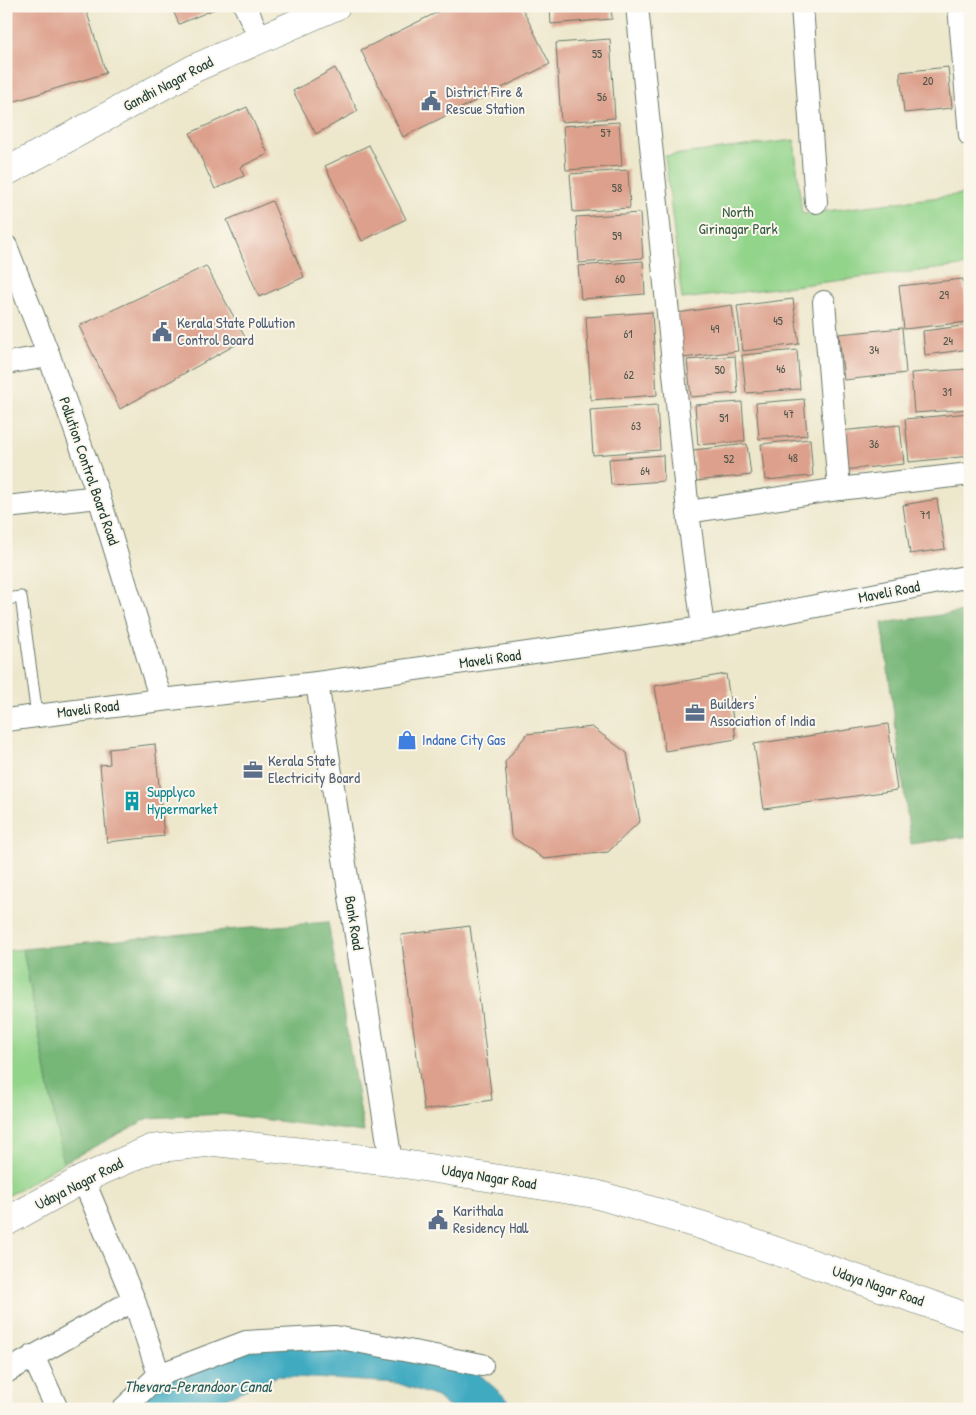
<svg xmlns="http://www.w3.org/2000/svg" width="976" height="1415" viewBox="0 0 976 1415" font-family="'Patrick Hand',sans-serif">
<rect width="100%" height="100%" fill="#fbf7ec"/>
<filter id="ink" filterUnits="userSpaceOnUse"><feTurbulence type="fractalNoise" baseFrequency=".02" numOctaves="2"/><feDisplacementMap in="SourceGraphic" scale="10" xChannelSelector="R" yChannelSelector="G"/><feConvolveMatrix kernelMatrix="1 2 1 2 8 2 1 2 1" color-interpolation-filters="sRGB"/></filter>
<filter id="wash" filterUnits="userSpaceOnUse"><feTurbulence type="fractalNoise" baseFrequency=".0096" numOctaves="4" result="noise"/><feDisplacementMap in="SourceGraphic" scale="20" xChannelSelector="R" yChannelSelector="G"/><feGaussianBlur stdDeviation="1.12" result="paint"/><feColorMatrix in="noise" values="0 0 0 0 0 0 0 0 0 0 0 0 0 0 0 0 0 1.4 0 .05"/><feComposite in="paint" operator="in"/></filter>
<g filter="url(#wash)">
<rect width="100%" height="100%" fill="#ede7cc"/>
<g fill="#93d48b" stroke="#598860">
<path d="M794 140 802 214 964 194 970 246V265L682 299 665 156Z"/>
<path d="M23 949 63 1163 6 1197V951Z"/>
</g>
<g fill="#76b677" stroke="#4a7a56">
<path d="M970 611V836L911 844 882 623Z"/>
<path d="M328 922 364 1132 222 1114 149 1118 63 1163 23 949 226 930Z"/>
</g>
<path fill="#41aac1" stroke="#30747a" d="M334 1341 479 1374 518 1409H451L437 1397 397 1383 278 1376 200 1409H127L160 1378 246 1345Z"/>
<g id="blocks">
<g fill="#dda08c">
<path d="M6 6H85L106 73 6 104Z"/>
<path d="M171 6H222L179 24Z"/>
<path d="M450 6H521L550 64 403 137 361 50Z"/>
<path d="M550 6H611L612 19 551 24Z"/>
<path d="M610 39 615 118 561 122 556 43Z"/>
<path d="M948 67 952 108 904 113 900 72Z"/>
<path d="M335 68 358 111 316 134 293 91Z"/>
<path d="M247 107 268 154 240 167 244 176 215 189 190 133Z"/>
<path d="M619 122 622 166 566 170 563 126Z"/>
<path d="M369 145 406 219 362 241 325 166Z"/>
<path d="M628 170 630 208 573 212 570 174Z"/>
<path d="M272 201 304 277 259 297 227 220Z"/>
<path d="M640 213 643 258 579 263 576 217Z"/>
<path d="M643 261 645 294 581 299 578 266Z"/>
<path d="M206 266 246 339 120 409 79 326Z"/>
<path d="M963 279 968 322 904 329 899 286Z"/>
<path d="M793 299 799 344 743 351 737 306Z"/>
<path d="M732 305 738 351 683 358 677 313Z"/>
<path d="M652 312 657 395 591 400 586 317Z"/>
<path d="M970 325V349L925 355 923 331Z"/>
<path d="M902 328 906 373 844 380 839 334Z"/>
<path d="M797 350 800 389 746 393 742 355Z"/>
<path d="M735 356 738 393 691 397 687 360Z"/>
<path d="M967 369 970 409 914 413 911 373Z"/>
<path d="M804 399 807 435 759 439 756 403Z"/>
<path d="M742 402 745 441 698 445 695 405Z"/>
<path d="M657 405 660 450 593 455 590 410Z"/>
<path d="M970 413V456L909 462 905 419Z"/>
<path d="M900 425 904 464 843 470 840 431Z"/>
<path d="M810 439 813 476 765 480 761 444Z"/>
<path d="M747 444 751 475 696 481 693 450Z"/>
<path d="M663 455 664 481 611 485 609 459Z"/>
<path d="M937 499 945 549 910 554 903 505Z"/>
<path d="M726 674 736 739 665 751 655 686Z"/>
<path d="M888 724 897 790 764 809 754 744Z"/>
<path d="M592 727 627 753 640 821 608 852 544 859 511 836 505 762 527 734Z"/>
<path d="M155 744 164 836 107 842 100 765 110 764 109 749Z"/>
<path d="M966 895H970V916H969Z"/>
<path d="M470 926 492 1100 424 1110 401 935Z"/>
</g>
</g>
</g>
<g filter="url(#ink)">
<use href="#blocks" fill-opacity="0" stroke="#677869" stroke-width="1"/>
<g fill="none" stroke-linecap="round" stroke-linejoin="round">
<defs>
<path id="service" d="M6 599 21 597 37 716"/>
<g id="minor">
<path d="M245 6 261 40"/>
<path d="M637 6 688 512 703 628"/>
<path d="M802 6 816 202"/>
<path d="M959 6 970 135"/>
<path d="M6 246 49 356 99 497 161 700"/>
<path d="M824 302 839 489"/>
<path d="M6 363 49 356"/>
<path d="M6 507 99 497"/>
<path d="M688 512 839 489 970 474"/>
<path d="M317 683 391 1162"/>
<path d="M6 720 161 700 317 683 703 628 970 576"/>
<path d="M83 1179 134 1300 159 1375"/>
<path d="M33 1356 57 1409"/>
<path d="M6 1372 134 1300"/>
<path d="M123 1409 159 1375 246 1342 335 1337 482 1365"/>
</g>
<g id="tertiary">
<path d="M6 172 195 68 336 6"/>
<path d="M6 1222 83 1179 151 1149 215 1142 391 1162 595 1194 704 1226 970 1318"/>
</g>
</defs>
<use href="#service" stroke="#677869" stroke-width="13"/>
<use href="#minor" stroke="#677869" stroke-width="24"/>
<use href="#tertiary" stroke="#677869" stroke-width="29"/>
<use href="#service" stroke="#fff" stroke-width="11"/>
<use href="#minor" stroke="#fff" stroke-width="22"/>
<use href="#tertiary" stroke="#fff" stroke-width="28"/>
</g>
</g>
<defs>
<symbol id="civic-bare" viewBox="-9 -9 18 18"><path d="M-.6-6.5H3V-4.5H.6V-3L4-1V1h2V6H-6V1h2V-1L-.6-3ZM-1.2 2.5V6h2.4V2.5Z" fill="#5c6f8a" stroke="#fbf7ec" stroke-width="2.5" paint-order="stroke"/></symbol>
<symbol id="office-bare" viewBox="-9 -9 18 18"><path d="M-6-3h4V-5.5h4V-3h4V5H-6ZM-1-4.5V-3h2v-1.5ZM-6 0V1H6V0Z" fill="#5c6f8a" stroke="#fbf7ec" stroke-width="2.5" paint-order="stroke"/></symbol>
<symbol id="shop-bare" viewBox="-9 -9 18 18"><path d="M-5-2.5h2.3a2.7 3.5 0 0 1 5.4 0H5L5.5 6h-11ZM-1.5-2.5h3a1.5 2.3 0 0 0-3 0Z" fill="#3f7fe0" stroke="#fbf7ec" stroke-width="2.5" paint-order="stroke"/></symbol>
<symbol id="building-bare" viewBox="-9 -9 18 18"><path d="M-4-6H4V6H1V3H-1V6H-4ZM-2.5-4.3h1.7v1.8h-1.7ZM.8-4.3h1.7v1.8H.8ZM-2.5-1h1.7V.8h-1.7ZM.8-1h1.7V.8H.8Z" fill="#0f9aa8" stroke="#fbf7ec" stroke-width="2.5" paint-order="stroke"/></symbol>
</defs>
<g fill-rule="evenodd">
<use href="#civic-bare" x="417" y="87" width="28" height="28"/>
<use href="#civic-bare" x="148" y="318" width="28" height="28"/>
<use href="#office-bare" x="681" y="699" width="28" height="28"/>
<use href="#shop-bare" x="393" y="726" width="28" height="28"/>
<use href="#office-bare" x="239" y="756" width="28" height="28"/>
<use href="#building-bare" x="118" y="787" width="28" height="28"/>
<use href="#civic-bare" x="424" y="1206" width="28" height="28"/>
</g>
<g text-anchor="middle" stroke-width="4" stroke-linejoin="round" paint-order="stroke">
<g font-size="12" fill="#4e564a">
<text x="597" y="58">55</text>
<text x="928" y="85">20</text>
<text x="602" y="101">56</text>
<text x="606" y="137">57</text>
<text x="617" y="192">58</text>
<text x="617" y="240">59</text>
<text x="620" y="283">60</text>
<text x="944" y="299">29</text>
<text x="778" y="325">45</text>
<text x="715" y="333">49</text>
<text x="628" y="338">61</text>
<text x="948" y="345">24</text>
<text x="874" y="354">34</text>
<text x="781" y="373">46</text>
<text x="720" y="374">50</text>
<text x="629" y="379">62</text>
<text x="947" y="396">31</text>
<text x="789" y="418">47</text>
<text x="724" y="422">51</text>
<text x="636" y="430">63</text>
<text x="874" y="448">36</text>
<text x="793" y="462">48</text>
<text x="729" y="463">52</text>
<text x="645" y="475">64</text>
<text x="925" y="519">71</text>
</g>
<g font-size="15" fill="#1f3d34" stroke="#fbf7ec">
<text transform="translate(168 84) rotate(-28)" y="5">Gandhi Nagar Road</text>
<text transform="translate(89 471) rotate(71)" y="5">Pollution Control Board Road</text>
<text transform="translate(889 592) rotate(-11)" y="5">Maveli Road</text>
<text transform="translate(490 659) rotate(-8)" y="5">Maveli Road</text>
<text transform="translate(88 709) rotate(-7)" y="5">Maveli Road</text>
<text transform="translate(354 923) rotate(81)" y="5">Bank Road</text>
<text transform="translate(489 1177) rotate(9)" y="5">Udaya Nagar Road</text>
<text transform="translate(79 1184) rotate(-27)" y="5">Udaya Nagar Road</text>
<text transform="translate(878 1286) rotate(19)" y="5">Udaya Nagar Road</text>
</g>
<g font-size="15" fill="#4e5e75" stroke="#fbf7ec" text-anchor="start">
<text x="446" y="97">District Fire &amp;<tspan x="446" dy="17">Rescue Station</tspan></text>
<text x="177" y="328">Kerala State Pollution<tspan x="177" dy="17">Control Board</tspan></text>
<text x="710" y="709">Builders'<tspan x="710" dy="17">Association of India</tspan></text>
<text x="268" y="766">Kerala State<tspan x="268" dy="17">Electricity Board</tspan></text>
<text x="453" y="1216">Karithala<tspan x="453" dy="17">Residency Hall</tspan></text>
</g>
<g font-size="15" fill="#365b45" stroke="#fbf7ec">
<text x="738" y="217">North<tspan x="738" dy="17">Girinagar Park</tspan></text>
</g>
<g font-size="15" fill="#366cbe" stroke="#fbf7ec" text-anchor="start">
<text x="422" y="745">Indane City Gas</text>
</g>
<g font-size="15" fill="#0d838f" stroke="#fbf7ec" text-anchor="start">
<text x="147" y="797">Supplyco<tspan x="147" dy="17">Hypermarket</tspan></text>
</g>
<g font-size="16" font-style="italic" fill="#295e5e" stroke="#fbf7ec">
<text x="198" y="1392">Thevara-Perandoor Canal</text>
</g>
</g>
<rect width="976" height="1415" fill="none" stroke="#fbf7ec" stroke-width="25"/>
</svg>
